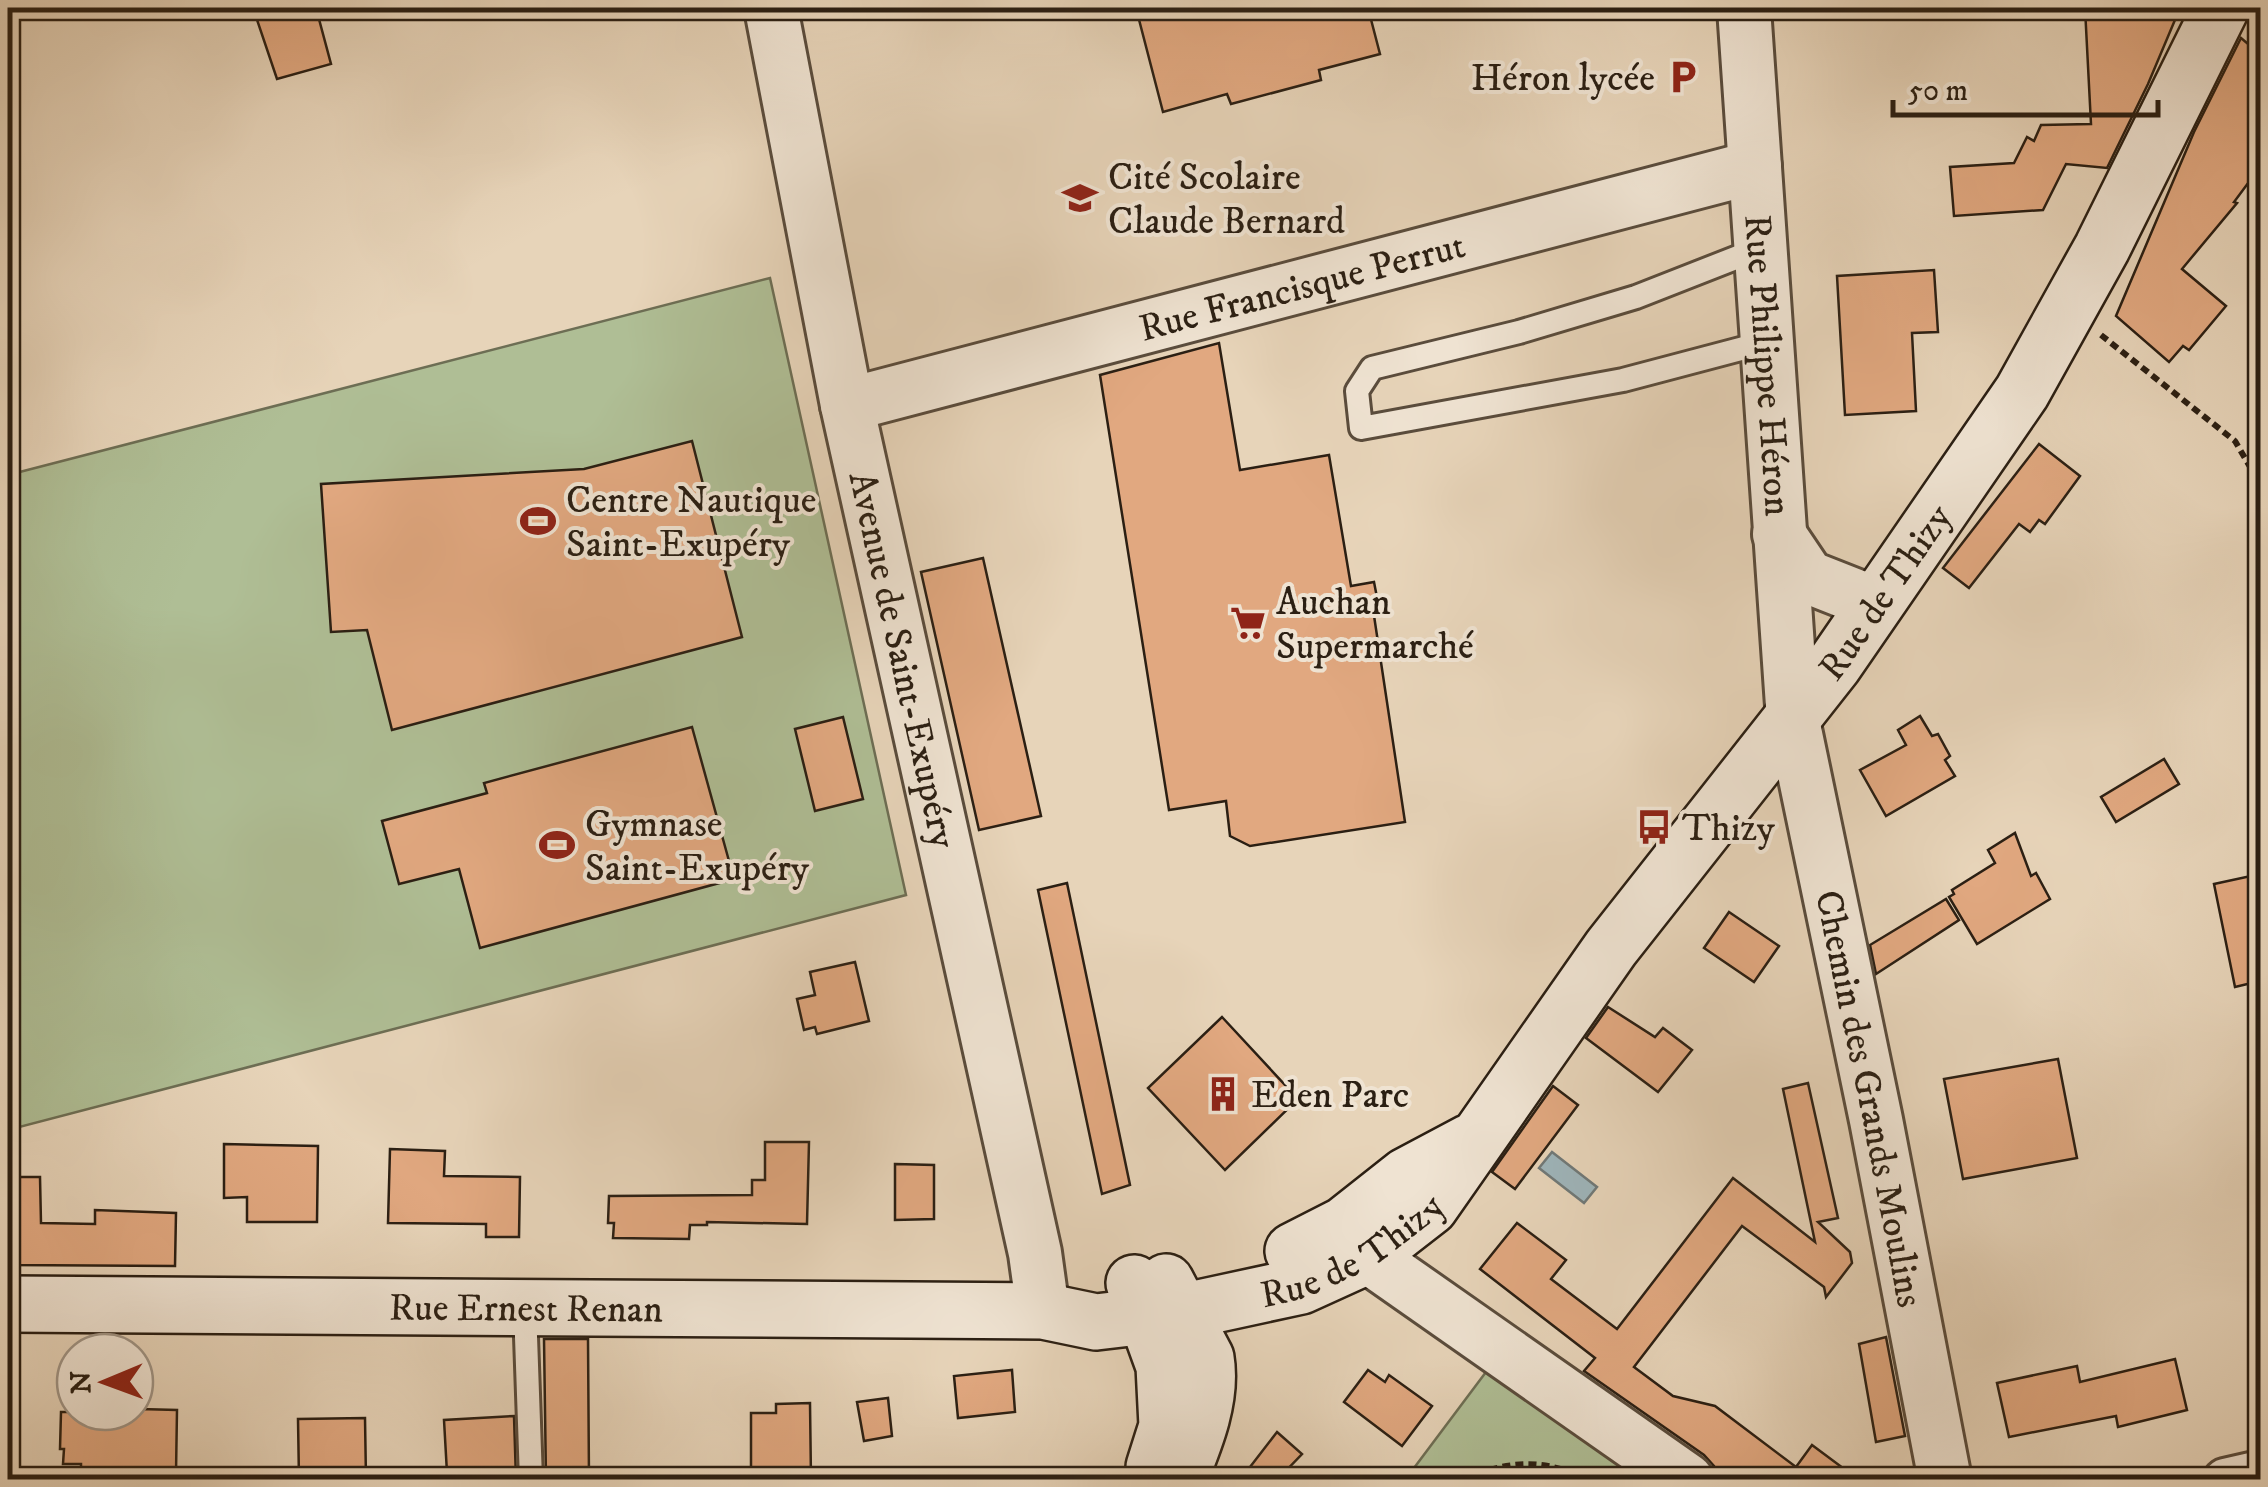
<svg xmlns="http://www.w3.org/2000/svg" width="2268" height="1487" viewBox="0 0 2268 1487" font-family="'IM FELL DW Pica',serif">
<rect width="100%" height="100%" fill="#e7d4b9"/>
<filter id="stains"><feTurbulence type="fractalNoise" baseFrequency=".002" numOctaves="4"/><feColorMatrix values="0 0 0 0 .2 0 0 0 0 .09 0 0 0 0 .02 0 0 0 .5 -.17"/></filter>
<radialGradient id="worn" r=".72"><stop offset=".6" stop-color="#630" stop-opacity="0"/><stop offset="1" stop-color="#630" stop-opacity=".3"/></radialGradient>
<g fill="#afbe95" stroke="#6d6e54" stroke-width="2.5">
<path d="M770 278 906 895 8 1130V475Z"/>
<path d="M1492 1364 1647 1480H1405Z"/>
</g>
<path fill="#9eb5bb" stroke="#707978" stroke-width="2.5" d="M1552 1152 1597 1187 1584 1203 1539 1168Z"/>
<g fill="#e1a880" stroke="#2b1f13" stroke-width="2.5">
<path d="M253 8H316L331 64 277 79Z"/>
<path d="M1136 8H1368L1380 54 1319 70 1321 80 1231 104 1227 94 1163 112Z"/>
<path d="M2085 8H2180L2148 84 2107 168 2066 164 2043 210 1954 216 1950 167 2014 163 2027 137 2034 141 2041 125 2091 124Z"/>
<path d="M2241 38 2260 54V167L2234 202 2237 203 2182 269 2226 306 2189 350 2183 346 2169 362 2116 316 2194 132Z"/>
<path d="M1934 270 1938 332 1912 333 1916 411 1845 415 1837 276Z"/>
<path d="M1219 343 1240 470 1329 455 1351 586 1374 582 1379 608 1373 609 1405 822 1250 846 1230 836 1226 801 1169 810 1100 375Z"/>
<path d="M692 441 742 637 392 730 367 630 331 632 321 484 584 469Z"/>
<path d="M2039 444 2080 476 2045 524 2039 520 2030 532 2019 524 1969 588 1943 568Z"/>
<path d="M983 558 1041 816 979 830 921 572Z"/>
<path d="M1920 716 1932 736 1938 734 1950 756 1945 760 1955 776 1886 816 1860 770 1906 745 1898 730Z"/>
<path d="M843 717 863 799 815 811 795 729Z"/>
<path d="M692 727 734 879 480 948 459 869 399 884 382 821 487 793 484 783Z"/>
<path d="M2164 759 2179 784 2116 822 2101 797Z"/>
<path d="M2015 833 2031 876 2036 873 2050 899 1977 944 1949 897 1954 894 1952 890 1995 863 1988 850Z"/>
<path d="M2260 874V981L2235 987 2214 884Z"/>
<path d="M1067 883 1130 1185 1102 1194 1038 890Z"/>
<path d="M1946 899 1959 920 1876 974 1870 945Z"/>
<path d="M1729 912 1779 946 1754 982 1704 948Z"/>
<path d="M855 962 869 1021 817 1034 815 1027 804 1030 797 999 815 995 810 972Z"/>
<path d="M1608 1007 1655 1037 1663 1028 1692 1050 1658 1092 1586 1038Z"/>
<path d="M1222 1017 1298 1099 1225 1170 1148 1088Z"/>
<path d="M2058 1059 2077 1158 1963 1179 1944 1079Z"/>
<path d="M1808 1083 1838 1218 1818 1222 1850 1252 1852 1263 1826 1297 1824 1287 1742 1226 1634 1367 1673 1396 1715 1406 1796 1467 1812 1445 1859 1480H1716L1714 1466 1704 1455 1584 1371 1595 1358 1480 1269 1517 1223 1566 1260 1551 1279 1617 1329 1733 1178 1815 1242 1783 1089Z"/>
<path d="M1553 1086 1578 1105 1515 1189 1492 1172Z"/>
<path d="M765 1142H809L807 1224 707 1222V1225H690L689 1239 613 1238 614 1223H608L609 1196 752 1195V1180H765Z"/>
<path d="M224 1144 318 1146 317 1222H247V1197L224 1198Z"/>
<path d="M390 1149 445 1151 444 1176 520 1177 519 1237H486V1224L388 1223Z"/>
<path d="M895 1164 934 1165V1219L895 1220Z"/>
<path d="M8 1177H40L41 1223 95 1224V1210L176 1213 175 1266 8 1265Z"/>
<path d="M1886 1337 1905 1436 1876 1442 1859 1344Z"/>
<path d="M544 1339H588L589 1480H546Z"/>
<path d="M2175 1359 2187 1410 2118 1427 2116 1416 2009 1437 1997 1383 2077 1366 2080 1382Z"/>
<path d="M1012 1370 1015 1412 958 1418 954 1376Z"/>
<path d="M1368 1370 1385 1382 1389 1375 1432 1406 1402 1446 1344 1402Z"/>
<path d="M888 1398 892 1436 864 1441 857 1402Z"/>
<path d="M810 1403 811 1480H751V1413H776V1404Z"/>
<path d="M139 1409 177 1410 176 1473H168V1480H81V1464H63L64 1449H60L61 1412H139Z"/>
<path d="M514 1416 516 1480H451V1473H447L444 1420Z"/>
<path d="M365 1418 366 1480H299L298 1419Z"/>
<path d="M1277 1432 1302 1454 1277 1480H1240Z"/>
</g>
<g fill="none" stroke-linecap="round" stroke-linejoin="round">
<defs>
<g id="service">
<path d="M1761 248 1636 297 1519 332 1372 368 1357 391 1361 428 1623 380 1767 342"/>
<path d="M525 1308 531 1480"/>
</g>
<path id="minor" d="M2225 1480 2260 1472"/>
<g id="tertiary">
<path id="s1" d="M771 8 847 405 1035 1253 1043 1311"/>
<path id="s2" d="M1744 8 1793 720 1876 1120 1945 1480"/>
<path id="s3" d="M847 405 1755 167"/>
<path d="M1779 534 1808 577 1874 603"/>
<path d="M1367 1256 1687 1480"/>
</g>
<g id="secondary">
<path d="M1293 1251 1344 1225 1406 1176 1470 1142"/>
<path d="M1166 1282 1206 1358C1213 1399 1194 1443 1179 1480"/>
<path d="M1134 1283 1164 1366 1167 1426 1154 1467"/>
<path id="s4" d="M8 1304 1043 1311 1096 1322 1181 1312 1301 1286 1367 1256 1430 1207 1611 948 1834 665 2022 392 2102 248 2221 8"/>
</g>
</defs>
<use href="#service" stroke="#5a4c3c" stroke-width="28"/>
<use href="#minor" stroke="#5a4c3c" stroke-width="48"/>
<use href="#tertiary" stroke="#5a4c3c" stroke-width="58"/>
<use href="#secondary" stroke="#2b1f13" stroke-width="60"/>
<g stroke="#2b1f13" stroke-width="6" stroke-dasharray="8 5" stroke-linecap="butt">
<path d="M2101 335 2235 441 2260 484"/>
<path d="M1466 1480C1503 1460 1549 1458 1585 1480"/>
</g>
<use href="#service" stroke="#efe3d2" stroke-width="22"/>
<use href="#minor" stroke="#efe3d2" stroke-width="42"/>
<use href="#tertiary" stroke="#efe3d2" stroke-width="52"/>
<use href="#secondary" stroke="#efe3d2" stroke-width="55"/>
</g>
<defs>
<symbol id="parking-bare" viewBox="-9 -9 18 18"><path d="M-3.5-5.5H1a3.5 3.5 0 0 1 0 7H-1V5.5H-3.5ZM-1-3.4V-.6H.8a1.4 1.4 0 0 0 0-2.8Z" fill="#8f2418" stroke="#efe3d2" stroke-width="2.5" paint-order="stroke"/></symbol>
<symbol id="school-bare" viewBox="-9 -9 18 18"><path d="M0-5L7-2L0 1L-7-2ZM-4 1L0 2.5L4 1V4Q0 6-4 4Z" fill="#8f2418" stroke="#efe3d2" stroke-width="2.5" paint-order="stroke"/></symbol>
<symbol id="stadium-bare" viewBox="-9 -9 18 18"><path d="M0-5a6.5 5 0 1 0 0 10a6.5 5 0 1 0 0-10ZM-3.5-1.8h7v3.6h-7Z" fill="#8f2418" stroke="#efe3d2" stroke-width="2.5" paint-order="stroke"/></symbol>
<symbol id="supermarket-bare" viewBox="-9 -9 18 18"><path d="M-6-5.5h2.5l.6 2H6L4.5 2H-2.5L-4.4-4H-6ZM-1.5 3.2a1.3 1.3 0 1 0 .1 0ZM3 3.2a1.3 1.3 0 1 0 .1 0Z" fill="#8f2418" stroke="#efe3d2" stroke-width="2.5" paint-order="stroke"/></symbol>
<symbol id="bus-bare" viewBox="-9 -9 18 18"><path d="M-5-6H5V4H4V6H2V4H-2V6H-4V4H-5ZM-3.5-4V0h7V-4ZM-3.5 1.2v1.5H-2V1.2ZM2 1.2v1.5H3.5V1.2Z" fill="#8f2418" stroke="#efe3d2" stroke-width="2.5" paint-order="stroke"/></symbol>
<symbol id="building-bare" viewBox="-9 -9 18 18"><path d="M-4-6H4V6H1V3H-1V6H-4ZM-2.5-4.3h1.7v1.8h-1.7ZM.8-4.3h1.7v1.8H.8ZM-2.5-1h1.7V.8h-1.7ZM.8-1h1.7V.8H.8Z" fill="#8f2418" stroke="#efe3d2" stroke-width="2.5" paint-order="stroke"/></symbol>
</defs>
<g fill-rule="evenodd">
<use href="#parking-bare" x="1658" y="52" width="50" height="50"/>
<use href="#school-bare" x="1055" y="173" width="50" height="50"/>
<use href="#stadium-bare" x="513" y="496" width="50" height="50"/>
<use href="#supermarket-bare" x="1223" y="598" width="50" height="50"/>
<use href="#bus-bare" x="1629" y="802" width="50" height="50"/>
<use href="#stadium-bare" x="532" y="820" width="50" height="50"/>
<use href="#building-bare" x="1198" y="1069" width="50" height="50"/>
</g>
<g text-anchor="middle" stroke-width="8" stroke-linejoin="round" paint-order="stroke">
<g font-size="38" fill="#2b1f13" stroke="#efe3d2" text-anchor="start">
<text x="1655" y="90" text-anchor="end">Héron lycée</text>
<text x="1108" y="189">Cité Scolaire<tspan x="1108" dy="44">Claude Bernard</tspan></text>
<text x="566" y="512">Centre Nautique<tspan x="566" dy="44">Saint-Exupéry</tspan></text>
<text x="1276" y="614">Auchan<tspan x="1276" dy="44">Supermarché</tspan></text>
<text x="585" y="836">Gymnase<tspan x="585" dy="44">Saint-Exupéry</tspan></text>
<text x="1682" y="840">Thizy</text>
<text x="1251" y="1107">Eden Parc</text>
</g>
<g font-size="38" fill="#2b1f13" stroke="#efe3d2">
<text dy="13" stroke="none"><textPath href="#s3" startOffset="470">Rue Francisque Perrut</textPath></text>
<text dy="13" stroke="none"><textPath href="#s2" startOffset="358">Rue Philippe Héron</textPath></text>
<text dy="13" stroke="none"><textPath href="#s4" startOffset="2215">Rue de Thizy</textPath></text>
<text dy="13" stroke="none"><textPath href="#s1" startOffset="665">Avenue de Saint-Exupéry</textPath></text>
<text dy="13" stroke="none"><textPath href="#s2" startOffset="1100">Chemin des Grands Moulins</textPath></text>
<text dy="13" stroke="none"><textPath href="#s4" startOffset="1358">Rue de Thizy</textPath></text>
<text dy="13" stroke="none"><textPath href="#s4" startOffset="518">Rue Ernest Renan</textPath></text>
</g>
</g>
<rect width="2268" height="1487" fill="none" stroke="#e7d4b9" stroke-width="40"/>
<rect x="10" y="10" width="2248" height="1467" fill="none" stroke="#2b1f13" stroke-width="5"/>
<rect x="20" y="20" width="2228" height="1447" fill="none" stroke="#2b1f13" stroke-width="2.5"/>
<g transform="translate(105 1382) rotate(269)"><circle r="48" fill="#efe3d2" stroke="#a19586" stroke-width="2.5"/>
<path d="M0-8L18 38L0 25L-18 38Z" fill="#8f2418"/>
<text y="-15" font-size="28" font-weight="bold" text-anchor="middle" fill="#2b1f13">N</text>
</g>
<path d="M1893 100v15h265v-15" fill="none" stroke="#2b1f13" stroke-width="5"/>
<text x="1908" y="100" font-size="30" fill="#2b1f13" stroke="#efe3d2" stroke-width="8" paint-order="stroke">50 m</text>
<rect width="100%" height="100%" filter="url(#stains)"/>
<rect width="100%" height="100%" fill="url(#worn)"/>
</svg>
